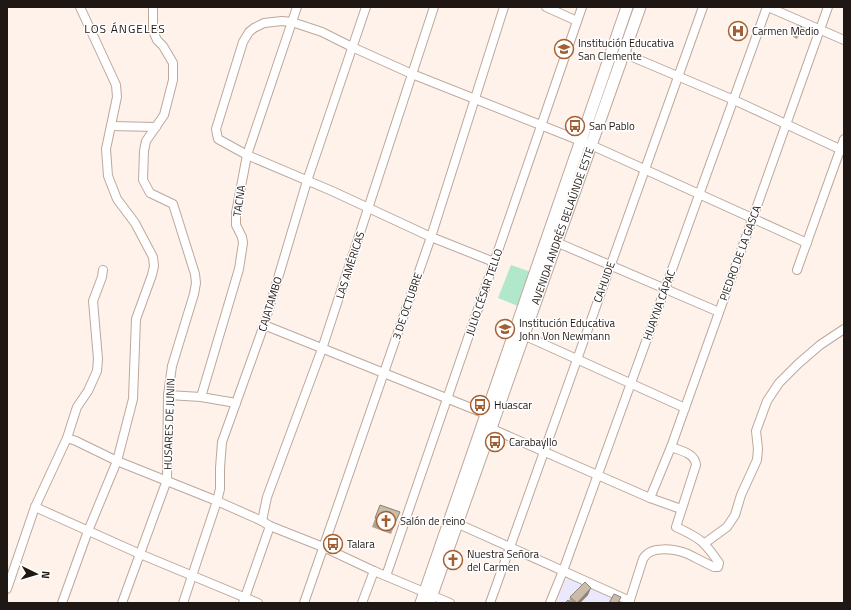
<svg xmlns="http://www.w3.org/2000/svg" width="851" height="610" viewBox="0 0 851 610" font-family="'Titillium Web',sans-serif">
<rect width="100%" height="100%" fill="#fff2ea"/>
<path fill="#ebe7fd" d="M569 578 589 586 625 602 556 603 565 580Z"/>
<path fill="#b1e8cc" d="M511 265 531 272 518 306 498 298Z"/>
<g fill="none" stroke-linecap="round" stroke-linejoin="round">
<defs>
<g id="street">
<path d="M546 7 577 21"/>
<path d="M768 7 844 40"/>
<path d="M623 53 734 100 844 151"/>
<path d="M111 126 156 127"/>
<path d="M556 242 719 312"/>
<path d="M494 262 431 237 332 191 247 155 218 139 216 129 243 42 249 32 254 28 264 23 282 21 292 22 322 32 352 47 412 74 591 145 807 243"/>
<path d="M797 270 844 139"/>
<path d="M264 325 486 414"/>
<path d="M519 333 685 408"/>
<path d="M168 395 201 397 236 403"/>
<path d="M201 397 239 269 243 243 242 237 236 225V213L247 155 297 7"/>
<path d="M490 428 650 498 681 509"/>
<path d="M67 438 76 441 117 461 217 501 262 521 270 526 323 547 374 571 450 603"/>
<path d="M650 498 671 447 828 7"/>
<path d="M35 507 140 554 258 603"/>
<path d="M262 521 267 497 322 349 434 7"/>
<path d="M454 522 630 601"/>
<path d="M705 543 727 527 735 515 741 495 757 460 758 449 756 431 767 401 779 383 798 364 820 345 844 329"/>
<path d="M386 576 582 7"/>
<path d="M7 589 35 507 67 438 77 407 88 391 97 371 98 359 93 301 102 277 103 270"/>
<path d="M62 603 88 531 117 461 133 399 136 319 152 275 154 266 153 257 135 223 117 199 108 176 106 149 117 97 116 85 80 7"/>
<path d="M122 603 167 480 168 395 172 366 194 294 196 283 195 274 173 204 150 193 143 180 144 151 146 141 164 115 173 80V63L163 46 157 40 153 31V7"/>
<path d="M183 603 217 501 220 489V468L222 442 264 325 307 181 366 7"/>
<path d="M243 603 270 526"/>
<path d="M304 603 431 237 504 7"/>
<path d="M362 603 374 571"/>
<path d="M490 603 703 7"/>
<path d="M550 603 563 571 767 7"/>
<path d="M629 603 643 559C650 545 675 549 688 554 696 558 705 563 714 567H718L719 563C704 541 700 538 676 527L696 465C695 453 681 451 671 447"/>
</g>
<g id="secondary">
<path d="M421 603 627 7"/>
<path id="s1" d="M429 603 640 7"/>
</g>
</defs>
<use href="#street" stroke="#bda89c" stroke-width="10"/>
<use href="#secondary" stroke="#bda89c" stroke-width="13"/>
<use href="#street" stroke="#fff" stroke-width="8"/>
<use href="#secondary" stroke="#fff" stroke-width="11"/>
</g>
<g fill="#aea292">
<path d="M798 25 802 27 797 39 793 37Z"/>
<path d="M380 505 400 512 391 534 372 527Z"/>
<path d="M588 595 580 603H565L569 602 570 597Z"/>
</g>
<path fill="#8d8477" d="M591 588 588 595 580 603H576Z"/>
<g fill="#cabcaa" stroke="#8d8477">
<path d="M798 25 802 27 798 37 794 35Z"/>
<path d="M380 505 400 512 394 525 375 518Z"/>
<path d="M585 582 591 588 577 603 570 597Z"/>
<path d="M614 594 621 597 618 603H609Z"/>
<path d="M568 600 570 603H565Z"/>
</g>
<defs>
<symbol id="hospital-ring" viewBox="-11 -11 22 22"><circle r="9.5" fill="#fff" stroke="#a46032" stroke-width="1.5"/><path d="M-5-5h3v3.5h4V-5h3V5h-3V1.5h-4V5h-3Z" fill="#a46032"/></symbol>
<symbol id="school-ring" viewBox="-11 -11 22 22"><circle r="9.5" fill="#fff" stroke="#a46032" stroke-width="1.5"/><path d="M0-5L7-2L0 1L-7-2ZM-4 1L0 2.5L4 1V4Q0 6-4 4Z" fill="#a46032"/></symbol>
<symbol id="bus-ring" viewBox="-11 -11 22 22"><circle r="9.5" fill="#fff" stroke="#a46032" stroke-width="1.5"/><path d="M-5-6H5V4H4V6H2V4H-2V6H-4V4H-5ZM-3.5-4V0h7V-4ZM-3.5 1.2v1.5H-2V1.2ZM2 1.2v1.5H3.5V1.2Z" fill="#a46032"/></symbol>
<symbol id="church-ring" viewBox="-11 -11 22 22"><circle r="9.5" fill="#fff" stroke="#a46032" stroke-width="1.5"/><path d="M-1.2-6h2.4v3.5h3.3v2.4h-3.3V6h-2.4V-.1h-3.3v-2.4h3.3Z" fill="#a46032"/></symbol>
</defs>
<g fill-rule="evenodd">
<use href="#hospital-ring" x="727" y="20" width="22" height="22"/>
<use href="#school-ring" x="553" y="38" width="22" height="22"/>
<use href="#bus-ring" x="564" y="115" width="22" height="22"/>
<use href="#school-ring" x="494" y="318" width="22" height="22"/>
<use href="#bus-ring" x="469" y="394" width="22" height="22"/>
<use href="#bus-ring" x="484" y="431" width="22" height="22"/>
<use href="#church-ring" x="375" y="510" width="22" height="22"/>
<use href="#bus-ring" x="322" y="533" width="22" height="22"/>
<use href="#church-ring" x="442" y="549" width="22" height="22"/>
</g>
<g text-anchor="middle" stroke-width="3" stroke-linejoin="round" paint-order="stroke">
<g font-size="11" fill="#1f1713" stroke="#fff" text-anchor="start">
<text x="752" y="35">Carmen Medio</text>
<text x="578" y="47">Institución Educativa<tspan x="578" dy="13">San Clemente</tspan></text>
<text x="589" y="130">San Pablo</text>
<text x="519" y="327">Institución Educativa<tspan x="519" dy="13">John Von Newmann</tspan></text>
<text x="494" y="409">Huascar</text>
<text x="509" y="446">Carabayllo</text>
<text x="400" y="525">Salón de reino</text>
<text x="347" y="548">Talara</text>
<text x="467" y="558">Nuestra Señora<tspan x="467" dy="13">del Carmen</tspan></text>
</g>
<g font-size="11" fill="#1f1713" stroke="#fff">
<text transform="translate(239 201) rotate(-82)" y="4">TACNA</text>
<text dy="4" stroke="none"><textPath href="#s1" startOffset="400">AVENIDA ANDRÉS BELAÚNDE ESTE</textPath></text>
<text transform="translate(740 253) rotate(-70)" y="4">PIEDRO DE LA GASCA</text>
<text transform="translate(350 265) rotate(-72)" y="4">LAS AMÉRICAS</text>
<text transform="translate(604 282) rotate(-70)" y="4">CAHUIDE</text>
<text transform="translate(484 292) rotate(-71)" y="4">JULIO CÉSAR TELLO</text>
<text transform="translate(270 304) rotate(-73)" y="4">CAJATAMBO</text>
<text transform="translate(659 305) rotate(-70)" y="4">HUAYNA CÁPAC</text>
<text transform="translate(407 306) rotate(-71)" y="4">3 DE OCTUBRE</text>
<text transform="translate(169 424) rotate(-88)" y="4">HUSARES DE JUNIN</text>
</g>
<g font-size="12" letter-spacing="1" fill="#1f1713" stroke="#fff">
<text x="125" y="33">LOS ÁNGELES</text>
</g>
</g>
<rect width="851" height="610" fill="none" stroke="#1f1713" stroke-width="16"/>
<g transform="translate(36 574) rotate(95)" stroke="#ffffff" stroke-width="3" paint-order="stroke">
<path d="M0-3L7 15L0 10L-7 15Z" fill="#1f1713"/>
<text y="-6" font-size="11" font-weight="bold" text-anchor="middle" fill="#1f1713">N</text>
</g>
</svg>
